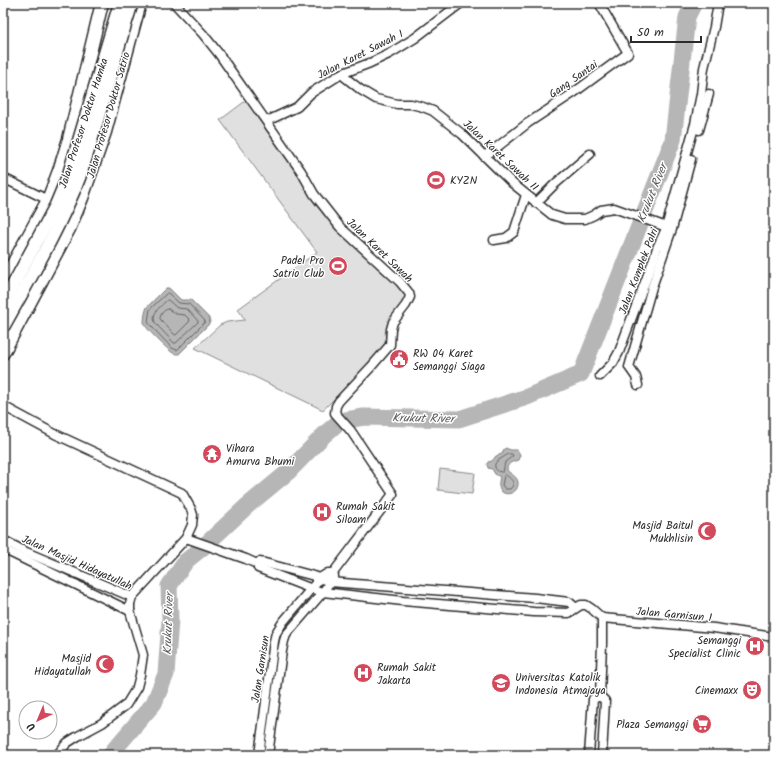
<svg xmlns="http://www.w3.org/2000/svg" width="777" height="758" viewBox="0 0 777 758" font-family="Kalam,sans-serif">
<rect width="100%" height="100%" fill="#fff"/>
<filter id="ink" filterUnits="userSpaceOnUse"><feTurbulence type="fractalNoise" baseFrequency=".025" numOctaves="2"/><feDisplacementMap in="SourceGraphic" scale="8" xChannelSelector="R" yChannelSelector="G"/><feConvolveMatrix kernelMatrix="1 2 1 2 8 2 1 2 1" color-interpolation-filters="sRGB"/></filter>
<g filter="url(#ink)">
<g fill="#e0e0e0" stroke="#868686">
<path d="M248 99 304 183 316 205 338 231 393 279 407 293 405 299 390 321 385 334 387 341 372 361 323 410 195 348 220 325 227 322 245 320 238 309 317 252 220 120Z"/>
<path d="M440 469 475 473 472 494 438 490Z"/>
</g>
<g fill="#b6b6b6" stroke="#7e7e7e">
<path d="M166 288H169L181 300H191L209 318 210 322 208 325 179 354C175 354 176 354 173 353 168 350 145 328 144 323 144 318 145 311 147 307Z"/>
<path d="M506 448C507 449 509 449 511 450 516 450 518 449 520 455L518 460C512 462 507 463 507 470 510 474 517 476 518 482 520 497 493 500 500 477L495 474 492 469 488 468 487 464 488 462 492 461 496 456 502 454 504 449Z"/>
</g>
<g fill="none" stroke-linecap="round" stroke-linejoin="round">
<g stroke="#636363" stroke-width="1">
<path d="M168 293 179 303 189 304 205 321 204 323 177 350 172 348 152 327 148 322 150 309 166 294Z"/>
<path d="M168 300 177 308 187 309 198 321V322L176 343H174L156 324C150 314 160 307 166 301Z"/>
<path d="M168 309 176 314 185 315 190 320 189 322 176 335 174 334 160 319C160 315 163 310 168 309Z"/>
<path d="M507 454H512L513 456 505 462 503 472C499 472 496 471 495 467 493 460 504 459 507 454Z"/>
<path d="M506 475C511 479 517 483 510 489H505L502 485 504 476Z"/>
</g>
<path stroke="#b6b6b6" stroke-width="17" d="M111 755 113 751 154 703 166 674 170 620 169 586 186 561 202 548 247 506 288 472 324 435 340 421 364 417 459 419 527 397 581 374 673 140 687 17 694 3"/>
<defs>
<g id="street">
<path d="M174 3 203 34 219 54 301 171 314 194 340 227 400 282 409 293 410 297 406 305 393 322 391 329 390 345 371 367 339 401 336 406 335 413 351 431 393 494 333 573 334 576 323 592 286 635 284 641 282 651 268 755"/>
<path d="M341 74 361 90 376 99 397 104H411L423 107 433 111 462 134 512 183 552 215 565 219H585L594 215 601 210 614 208 672 229"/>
<path d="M267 121 297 107 311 93 341 74 370 63 389 54 415 38 461 3"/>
<path d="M699 130 709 94"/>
<path d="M484 156 492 151 528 123 572 94 628 53 599 3"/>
<path d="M3 178 48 200"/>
<path d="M536 203 555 184 590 154"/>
<path d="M494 240 506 238 514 232 526 195"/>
<path d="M600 376 613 363 619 352 654 258 657 248 665 231 695 124 701 94 704 68 714 27 718 3"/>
<path d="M638 385 636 377 629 367 652 287 672 229 691 159"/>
<path d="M3 406 55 434 182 493 191 509 193 515 192 525 186 538 132 597 130 604V611L143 655 140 675 137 687 126 705 102 723 78 736 67 743 57 755"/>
<path d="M186 538 246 559 257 564 258 568 312 589 323 592 403 601 534 612 569 613 576 608 581 605H586L592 609 602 618 714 628 774 637"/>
<path d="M3 540 26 552 132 597"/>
<path d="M3 549 130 611"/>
<path d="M257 564 259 562 265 563 314 576 330 582 535 598 569 602 576 608"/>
<path d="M600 696 602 644V618"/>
<path d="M600 696 605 701 602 755"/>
<path d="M259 755 274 641 276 633 283 622 320 578 328 573H333"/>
<path d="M589 755 593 699 600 696"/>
</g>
<g id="primary">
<path d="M3 282 48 200 59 171 69 139 102 3"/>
<path d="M3 353 69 229 82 198 105 132 140 3"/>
</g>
</defs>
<use href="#street" stroke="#2b2b2b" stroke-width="11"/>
<use href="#primary" stroke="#2b2b2b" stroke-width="15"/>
<use href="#street" stroke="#fff" stroke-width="8"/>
<use href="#primary" stroke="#fff" stroke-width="12"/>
<defs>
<g id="primary-bridge">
<path d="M3 304 56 205 69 174 120 3"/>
<path d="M3 327C22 293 41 260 58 225 65 210 73 194 79 178 99 120 113 61 132 3"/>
</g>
</defs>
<use href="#primary-bridge" stroke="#2b2b2b" stroke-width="15" stroke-linecap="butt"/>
<use href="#primary-bridge" stroke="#fff" stroke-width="12"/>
</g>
</g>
<defs>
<symbol id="stadium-disc" viewBox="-11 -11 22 22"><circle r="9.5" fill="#d1495b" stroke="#fff"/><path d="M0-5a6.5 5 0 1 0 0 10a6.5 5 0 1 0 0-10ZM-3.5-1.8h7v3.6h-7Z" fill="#fff"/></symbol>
<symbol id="civic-disc" viewBox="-11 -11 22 22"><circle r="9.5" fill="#d1495b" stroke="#fff"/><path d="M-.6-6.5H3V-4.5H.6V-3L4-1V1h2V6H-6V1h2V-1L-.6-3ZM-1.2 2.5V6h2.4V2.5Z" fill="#fff"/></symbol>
<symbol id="temple-disc" viewBox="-11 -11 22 22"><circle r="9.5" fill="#d1495b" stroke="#fff"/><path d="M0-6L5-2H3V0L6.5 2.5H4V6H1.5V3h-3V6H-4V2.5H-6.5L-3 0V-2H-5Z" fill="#fff"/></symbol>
<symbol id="hospital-disc" viewBox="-11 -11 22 22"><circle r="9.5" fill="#d1495b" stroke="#fff"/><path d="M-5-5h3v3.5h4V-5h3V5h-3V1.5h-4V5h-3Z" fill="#fff"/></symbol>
<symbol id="mosque-disc" viewBox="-11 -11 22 22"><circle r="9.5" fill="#d1495b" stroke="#fff"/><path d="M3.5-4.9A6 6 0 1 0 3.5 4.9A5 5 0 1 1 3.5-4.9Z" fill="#fff"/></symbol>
<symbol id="university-disc" viewBox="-11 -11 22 22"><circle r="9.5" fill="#d1495b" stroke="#fff"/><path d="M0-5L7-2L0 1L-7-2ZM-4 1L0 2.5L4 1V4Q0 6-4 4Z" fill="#fff"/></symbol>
<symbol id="theatre-disc" viewBox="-11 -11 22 22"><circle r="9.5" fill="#d1495b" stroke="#fff"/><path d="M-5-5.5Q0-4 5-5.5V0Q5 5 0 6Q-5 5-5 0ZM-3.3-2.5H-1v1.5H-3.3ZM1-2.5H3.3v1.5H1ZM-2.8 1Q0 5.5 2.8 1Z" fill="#fff"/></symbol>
<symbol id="supermarket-disc" viewBox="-11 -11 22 22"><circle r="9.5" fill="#d1495b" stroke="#fff"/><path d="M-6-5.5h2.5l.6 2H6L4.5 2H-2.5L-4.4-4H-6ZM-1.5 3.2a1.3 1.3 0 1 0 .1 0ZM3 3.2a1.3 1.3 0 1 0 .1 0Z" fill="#fff"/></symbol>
</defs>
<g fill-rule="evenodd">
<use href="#stadium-disc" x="425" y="169" width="22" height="22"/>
<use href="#stadium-disc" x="327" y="255" width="22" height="22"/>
<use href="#civic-disc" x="388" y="348" width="22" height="22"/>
<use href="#temple-disc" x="201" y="443" width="22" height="22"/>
<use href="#hospital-disc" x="311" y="501" width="22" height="22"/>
<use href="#mosque-disc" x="696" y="520" width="22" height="22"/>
<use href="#hospital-disc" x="744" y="635" width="22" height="22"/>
<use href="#mosque-disc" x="94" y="653" width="22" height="22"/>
<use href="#hospital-disc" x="352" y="662" width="22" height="22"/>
<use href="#university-disc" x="490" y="672" width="22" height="22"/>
<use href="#theatre-disc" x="741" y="679" width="22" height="22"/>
<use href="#supermarket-disc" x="691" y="713" width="22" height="22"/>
</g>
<g text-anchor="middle" stroke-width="3" stroke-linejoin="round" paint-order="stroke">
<g font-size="11" fill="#2b2b2b" stroke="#fff">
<text transform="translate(360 54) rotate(-27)" y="4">Jalan Karet Sawah I</text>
<text transform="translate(573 79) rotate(-35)" y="4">Gang Santai</text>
<text transform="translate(108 115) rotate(-74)" y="4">Jalan Profesor Doktor Satrio</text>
<text transform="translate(83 123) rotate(-72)" y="4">Jalan Profesor Doktor Hamka</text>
<text transform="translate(501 155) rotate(43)" y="4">Jalan Karet Sawah II</text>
<text transform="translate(380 250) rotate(44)" y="4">Jalan Karet Sawah</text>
<text transform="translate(638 271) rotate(-69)" y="4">Jalan Komplek Polri</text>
<text transform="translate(77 562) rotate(24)" y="4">Jalan Masjid Hidayatullah</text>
<text transform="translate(674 614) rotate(5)" y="4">Jalan Garnisun 1</text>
<text transform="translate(260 669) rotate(-81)" y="4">Jalan Garnisun</text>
</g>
<g font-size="11" fill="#2b2b2b" stroke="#fff" text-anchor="start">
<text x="450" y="184">KYZN</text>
<text x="324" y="264" text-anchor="end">Padel Pro<tspan x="324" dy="13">Satrio Club</tspan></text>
<text x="413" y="357">RW 04 Karet<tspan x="413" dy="13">Semanggi Siaga</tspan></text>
<text x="226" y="452">Vihara<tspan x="226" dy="13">Amurva Bhumi</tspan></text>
<text x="336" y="510">Rumah Sakit<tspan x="336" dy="13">Siloam</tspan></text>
<text x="693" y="529" text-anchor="end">Masjid Baitul<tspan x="693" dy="13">Mukhlisin</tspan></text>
<text x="741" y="644" text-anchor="end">Semanggi<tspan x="741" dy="13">Specialist Clinic</tspan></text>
<text x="91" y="662" text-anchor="end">Masjid<tspan x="91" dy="13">Hidayatullah</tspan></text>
<text x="377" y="671">Rumah Sakit<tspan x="377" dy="13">Jakarta</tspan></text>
<text x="515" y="681">Universitas Katolik<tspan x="515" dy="13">Indonesia Atmajaya</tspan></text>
<text x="738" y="694" text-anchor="end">Cinemaxx</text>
<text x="688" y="728" text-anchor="end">Plaza Semanggi</text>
</g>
<g font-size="12" font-style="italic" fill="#5c5c5c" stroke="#fff">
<text transform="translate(652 193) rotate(-68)" y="4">Krukut River</text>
<text transform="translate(423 418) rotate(1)" y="4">Krukut River</text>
<text transform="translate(168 624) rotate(-88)" y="4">Krukut River</text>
</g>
</g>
<rect width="777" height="758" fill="none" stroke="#fff" stroke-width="16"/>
<rect x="8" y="8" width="761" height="742" fill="none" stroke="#2b2b2b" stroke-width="1.5" filter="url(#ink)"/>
<g transform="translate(38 720) rotate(224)"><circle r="19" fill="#ffffff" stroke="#aaaaaa"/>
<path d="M0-3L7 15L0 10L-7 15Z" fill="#d1495b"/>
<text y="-6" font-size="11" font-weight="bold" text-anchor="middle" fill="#2b2b2b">U</text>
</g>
<path d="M631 36v6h70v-6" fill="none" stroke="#2b2b2b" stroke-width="2"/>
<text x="637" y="36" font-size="12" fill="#2b2b2b" stroke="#ffffff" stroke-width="3" paint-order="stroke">50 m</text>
</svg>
